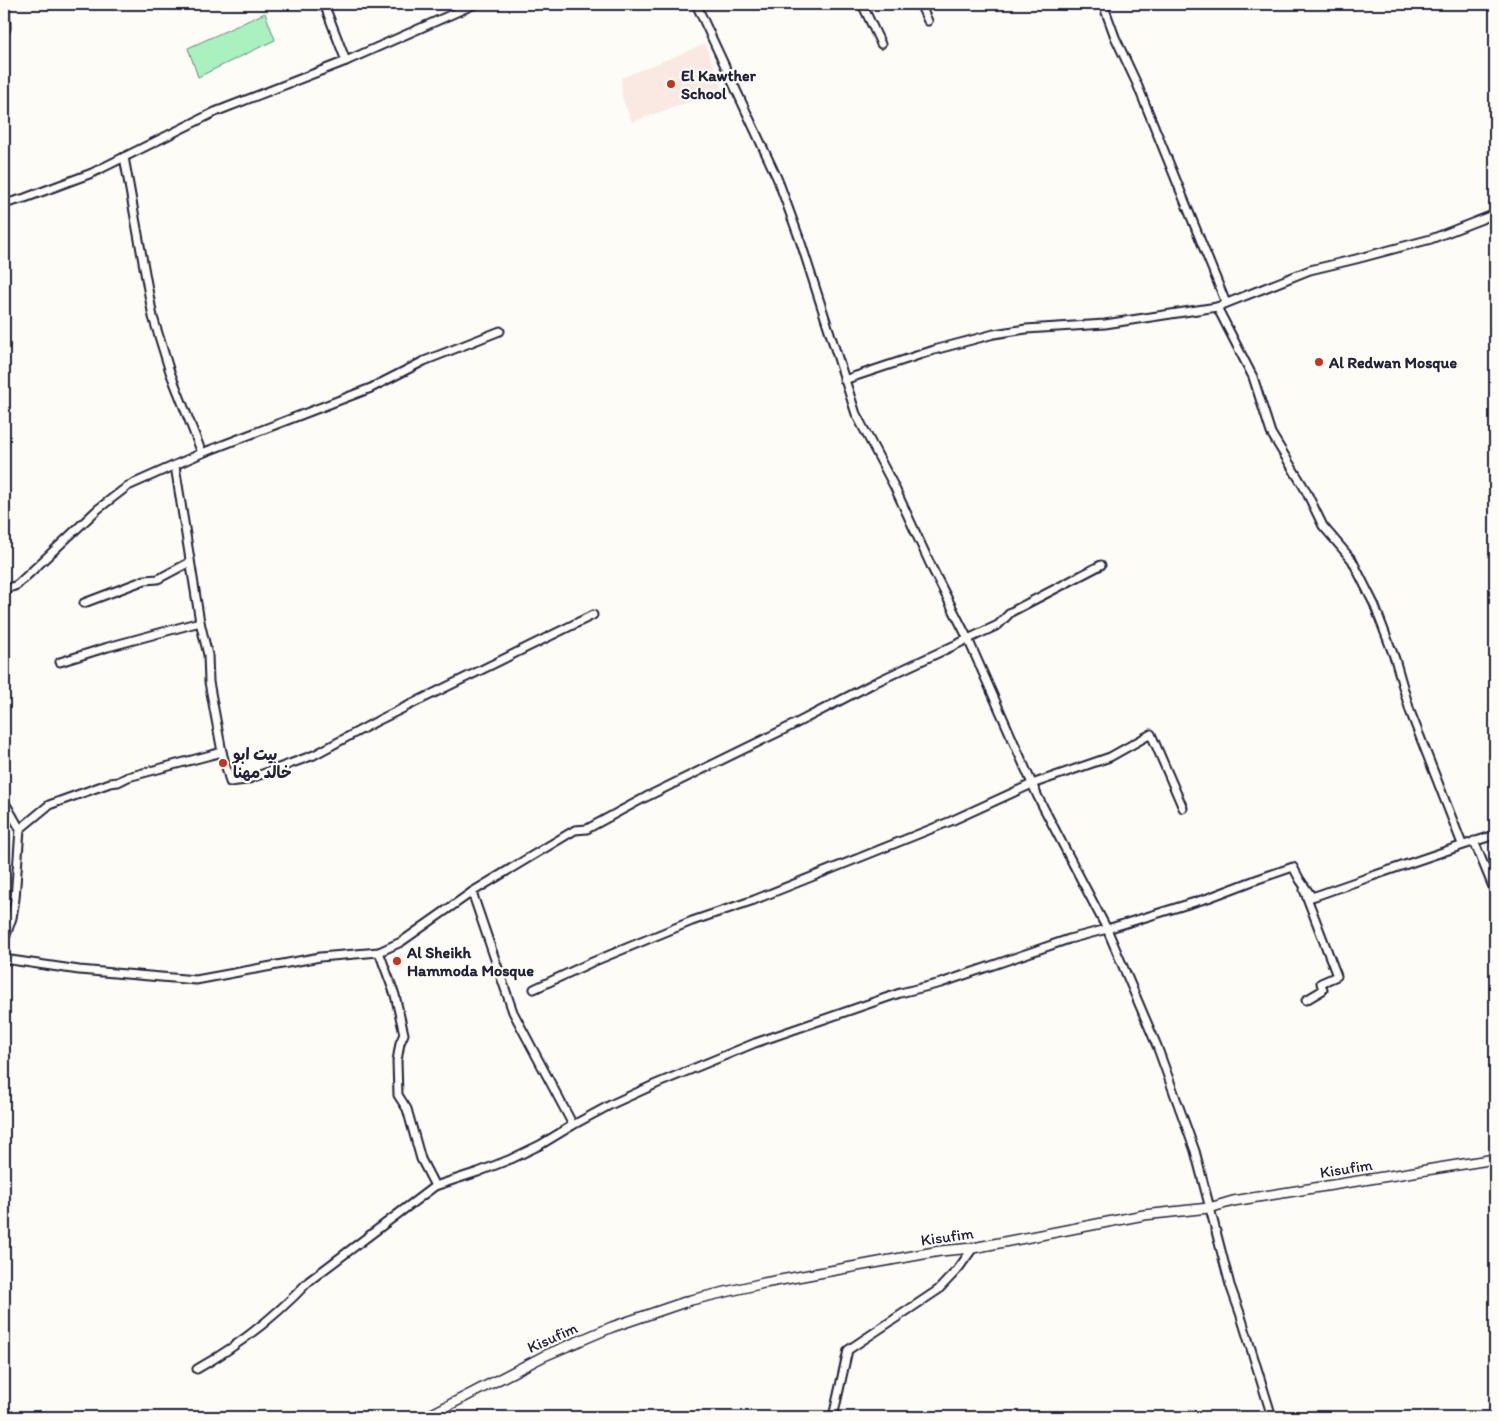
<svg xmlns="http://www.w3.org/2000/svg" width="1499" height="1421" viewBox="0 0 1499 1421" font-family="Itim,'Playpen Sans Arabic',sans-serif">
<rect width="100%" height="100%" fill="#fdfcf7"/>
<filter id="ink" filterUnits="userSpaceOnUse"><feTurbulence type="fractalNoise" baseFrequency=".02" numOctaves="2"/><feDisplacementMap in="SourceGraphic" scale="10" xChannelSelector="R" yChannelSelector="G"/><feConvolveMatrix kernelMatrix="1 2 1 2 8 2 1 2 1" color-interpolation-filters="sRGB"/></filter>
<g filter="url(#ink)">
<path fill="#fae8e3" d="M705 44 723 90 632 122 622 98 621 78Z"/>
<path fill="#a9f1be" stroke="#668a7c" d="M265 13 275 40 198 77 188 48Z"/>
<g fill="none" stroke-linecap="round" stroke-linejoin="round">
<defs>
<g id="minor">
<path d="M324 4 346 61"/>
<path d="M696 4 778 180 801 243 856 414 894 486 932 568 968 639 1038 797 1107 929 1157 1046 1195 1151 1230 1285 1240 1313 1272 1417"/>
<path d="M862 4 881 44"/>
<path d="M920 4 928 21"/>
<path d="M1103 4 1115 37 1137 84 1226 303"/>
<path d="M4 35 6 28 5 4"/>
<path d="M124 157 153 317 170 372 202 453"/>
<path d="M4 204 25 198 92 173 215 112 346 61 475 4"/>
<path d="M1217 307 1253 377 1271 433 1305 489 1323 526 1352 560 1374 604 1395 659 1410 711 1462 844"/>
<path d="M844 380 934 350 994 334 1026 329 1105 324 1217 307 1310 270 1356 259 1431 239 1495 214"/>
<path d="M175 466 200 622 208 655 209 682 222 752 230 782 246 780 314 755 379 720 593 615"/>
<path d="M4 590 17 585 98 509 128 486 202 453 371 388 424 361 500 331"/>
<path d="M84 603 145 580 158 579 190 562"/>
<path d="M60 662 108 647 200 622"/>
<path d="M4 801 20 829 49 805 110 783 118 782 128 777 222 752"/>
<path d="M1474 841 1495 892"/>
<path d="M1304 890 1337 976 1321 983 1323 990 1306 1000"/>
<path d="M472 892 513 1012 573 1125"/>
<path d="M4 941 12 918 15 899 20 829"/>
<path d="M379 952 395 995 404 1034 400 1043 397 1061 398 1095 407 1109 421 1159 435 1186"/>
<path d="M4 959 79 970 196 980 320 957 379 952 401 942 472 892 575 830 587 829 646 797 785 729 876 682 998 625 1011 612 1101 565"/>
<path d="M534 989 590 963 692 921 754 900 951 821 1032 784 1110 757 1151 734 1183 808"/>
<path d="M197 1369C238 1346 277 1315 309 1281L435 1186 478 1172 511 1159 540 1145 573 1125 612 1104 656 1084 755 1043 900 993 941 983 1069 939 1107 929 1208 898 1258 879 1293 867 1300 880 1312 897C1373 876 1434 854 1495 835"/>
<path d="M833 1417 848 1350 938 1290 958 1269 973 1248"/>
</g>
<path id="tertiary" d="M426 1417 544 1356 612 1327 691 1300 764 1283 940 1251 973 1248 1144 1215 1209 1208 1233 1201 1495 1159"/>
</defs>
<use href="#minor" stroke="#22223b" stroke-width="11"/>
<use href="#tertiary" stroke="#22223b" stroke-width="12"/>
<use href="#minor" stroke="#fdfcf7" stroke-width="7"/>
<use href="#tertiary" stroke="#fdfcf7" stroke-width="9"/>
</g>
</g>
<g fill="#c8321e" stroke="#fdfcf7" stroke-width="2">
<circle cx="671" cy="84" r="5"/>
<circle cx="1319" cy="362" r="5"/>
<circle cx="223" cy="763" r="5"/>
<circle cx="397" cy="961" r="5"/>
</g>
<g text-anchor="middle" stroke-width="4.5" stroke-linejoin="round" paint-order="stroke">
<g font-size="16" font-weight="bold" fill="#22223b" stroke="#fdfcf7" text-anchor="start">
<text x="681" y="81">El Kawther<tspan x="681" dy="18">School</tspan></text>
<text x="1329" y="368">Al Redwan Mosque</text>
<text x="233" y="760">بيت ابو<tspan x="233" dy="18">خالد مهنا</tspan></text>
<text x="407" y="958">Al Sheikh<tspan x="407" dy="18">Hammoda Mosque</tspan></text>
</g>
<g font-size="16" fill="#22223b" stroke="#fdfcf7">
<text transform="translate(1346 1168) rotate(-9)" y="6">Kisufim</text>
<text transform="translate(947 1236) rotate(-8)" y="6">Kisufim</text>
<text transform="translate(552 1337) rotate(-24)" y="6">Kisufim</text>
</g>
</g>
<rect width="1499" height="1421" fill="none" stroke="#fdfcf7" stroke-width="20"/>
<rect x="10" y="10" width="1479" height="1401" fill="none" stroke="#22223b" stroke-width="2" filter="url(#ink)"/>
</svg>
